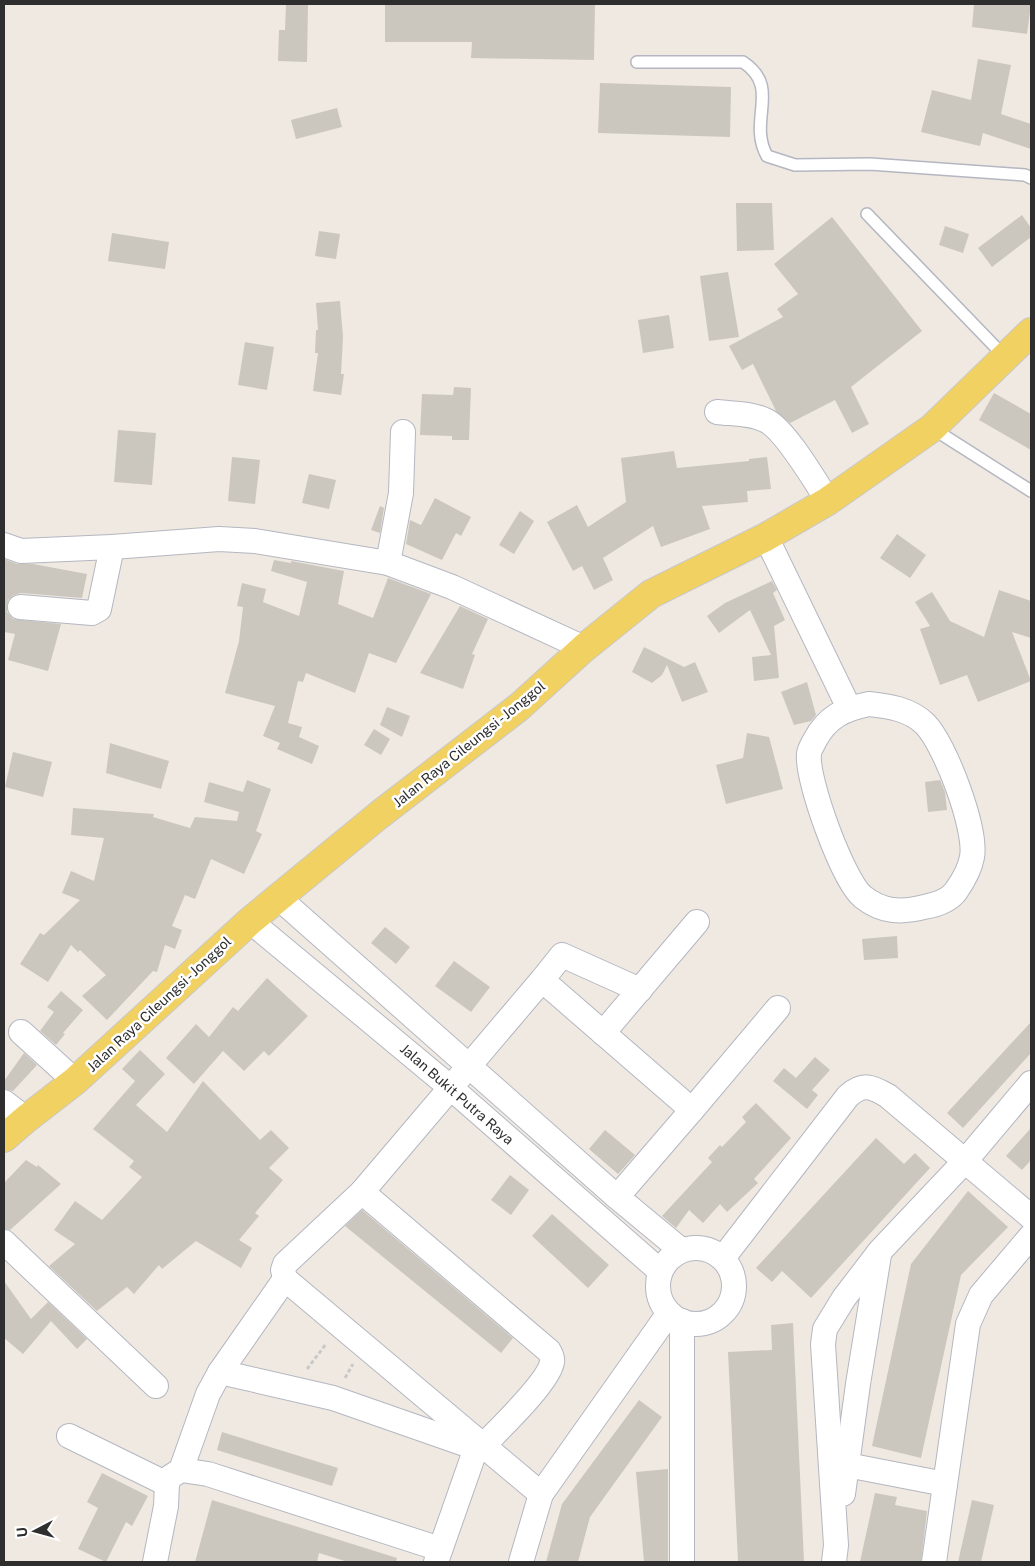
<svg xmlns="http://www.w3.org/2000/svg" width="1035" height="1566" viewBox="0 0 1035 1566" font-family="'Public Sans',sans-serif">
<rect width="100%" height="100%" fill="#efe9e1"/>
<g fill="#cbc7bf">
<path d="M286 4H308L307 62 278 61 279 30H285Z"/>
<path d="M385 4H595L594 60 471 58 472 42H385Z"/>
<path d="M974 4H1031L1027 34 972 27Z"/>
<path d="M978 59 1011 65 1001 114 1031 124V149L983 133 980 146 921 132 932 90 971 100Z"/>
<path d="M600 83 731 87 730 137 598 133Z"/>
<path d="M337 108 342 127 296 139 291 120Z"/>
<path d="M736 203H772L774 250 737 251Z"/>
<path d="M1022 215 1031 228V237L992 267 978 248Z"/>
<path d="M832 217 922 331 851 387 869 424 852 433 835 400 790 423 776 411 753 364 742 370 729 346 783 317 777 309 798 294 774 264Z"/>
<path d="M945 226 969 234 963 253 939 245Z"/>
<path d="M319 231 340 234 336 259 315 256Z"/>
<path d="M112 233 169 242 165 269 108 261Z"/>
<path d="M728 272 739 337 709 341 700 276Z"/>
<path d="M340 301 343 337 341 374H344L341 395 313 391 318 353H315L316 330H318L316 303Z"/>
<path d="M669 315 674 348 643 353 638 320Z"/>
<path d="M245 342 274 347 267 390 238 385Z"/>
<path d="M454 387 471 388 469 440H452V436L420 435 422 394 453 395Z"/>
<path d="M994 393 1031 414V450L979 420Z"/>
<path d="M118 430 156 433 152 485 114 482Z"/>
<path d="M674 451 677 468 749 461V459L767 457 771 489 747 491 748 502 702 506 710 529 661 547 653 526 603 558 613 580 594 590 582 566 573 571 547 522 577 505 588 527 626 502 621 458Z"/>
<path d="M232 457 260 460 255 504 228 501Z"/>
<path d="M309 474 336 480 329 509 302 503Z"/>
<path d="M435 498 471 517 461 536 456 533 442 560 406 544 410 520 421 525Z"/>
<path d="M380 506 384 508 380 533 371 530Z"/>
<path d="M520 511 534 521 514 554 499 545Z"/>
<path d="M897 534 926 555 910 578 880 558Z"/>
<path d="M4 559 17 564H33L87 574 82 598 21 593 14 595 8 600 7 612 13 619 61 624 48 671 8 660 15 634 4 632Z"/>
<path d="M274 560 291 563V561L344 571 338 604 373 618 388 578 431 594 396 663 369 653 355 693 306 673 303 682 298 681 288 723 302 727 299 737 319 746 312 764 277 749 280 743 263 736 275 706 225 693 239 641 243 607 237 606 242 583 266 589 263 602 299 616 307 582 271 571Z"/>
<path d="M772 581 777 590 773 593 785 620 774 626 779 678 754 681 752 657 771 655 750 610 719 633 707 616 725 603Z"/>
<path d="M999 590 1031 601V638L1012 632 1031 681 978 702 967 675 940 685 920 629 930 626 915 602 932 592 950 621 984 637Z"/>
<path d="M460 606 488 619 472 654 475 655 463 689 420 673Z"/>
<path d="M644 647 684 667 695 662 708 692 682 702 667 665 662 675 652 683 632 672Z"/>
<path d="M807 682 816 715 811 721 794 725 781 692Z"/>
<path d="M387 707 410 716 402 737 380 725Z"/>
<path d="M374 729 390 739 381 755 364 745Z"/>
<path d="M747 733 769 737 783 789 726 804 716 765 743 758Z"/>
<path d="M110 743 169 761 161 789 106 773Z"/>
<path d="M13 752 52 762 43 797 5 787Z"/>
<path d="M247 780 271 789 256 831 262 834 244 874 211 859 195 899 185 895 172 926 182 930 175 949 165 945 157 972 153 971 107 1020 82 996 106 975 80 950 78 952 71 945 48 982 20 964 40 933 44 935 80 900 62 893 71 871 94 881 104 838 71 835 73 808 154 814 153 817 190 828 195 817 237 821 239 812 204 802 209 782 243 792Z"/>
<path d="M940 780 945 792 947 810 928 812 925 782Z"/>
<path d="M385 927 410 947 396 964 371 943Z"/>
<path d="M897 936 898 958 864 960 862 939Z"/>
<path d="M454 961 490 987 471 1012 435 986Z"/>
<path d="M267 978 308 1016 269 1056 264 1051 244 1071 223 1051 194 1084 166 1058 196 1024 209 1037 233 1007 238 1011Z"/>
<path d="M61 991 83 1010 63 1033 65 1034 56 1045 40 1031 54 1012 47 1007Z"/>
<path d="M1031 1022V1053L963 1128 947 1113Z"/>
<path d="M140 1050 165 1074 136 1105 167 1132 203 1081 260 1140 271 1130 289 1148 269 1168 283 1180 255 1213 259 1216 239 1240 252 1248 241 1268 196 1241 162 1269 159 1265 134 1294 127 1287 97 1311 49 1266 75 1244 54 1230 75 1201 102 1220 142 1177 129 1167 134 1161 93 1129 135 1081 122 1069Z"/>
<path d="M24 1053 37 1065 13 1091 4 1089V1081Z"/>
<path d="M815 1057 830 1070 812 1090 818 1095 807 1109 773 1081 784 1068 796 1078Z"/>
<path d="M756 1103 791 1138 754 1179 758 1183 727 1212 720 1204 703 1223 689 1210 676 1228 662 1216 712 1162 708 1158 720 1145 722 1147 746 1122 742 1117Z"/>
<path d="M1031 1128V1160L1022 1170 1006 1156Z"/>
<path d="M605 1130 635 1155 618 1174 589 1149Z"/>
<path d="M876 1138 904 1164 915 1153 930 1168 811 1298 782 1271 772 1282 756 1268Z"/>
<path d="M26 1160 37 1167 38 1165 61 1184 10 1230 4 1229V1183Z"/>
<path d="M510 1175 529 1190 511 1215 491 1200Z"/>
<path d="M968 1191 1008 1227 961 1275 921 1458 872 1446 911 1264Z"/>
<path d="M362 1210 513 1338 501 1353 345 1226Z"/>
<path d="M552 1214 609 1265 588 1288 532 1236Z"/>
<path d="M4 1281 31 1319 48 1302 87 1339 77 1349 51 1321 23 1354 4 1338Z"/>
<path d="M793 1323 804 1562H738L728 1352 772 1350 771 1325Z"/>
<path d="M639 1400 662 1417 590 1517 578 1562H546L562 1504Z"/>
<path d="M222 1432 338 1468 332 1486 217 1450Z"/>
<path d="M668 1469V1562H644L636 1472Z"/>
<path d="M102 1473 148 1496 132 1526 126 1522 106 1562 78 1549 98 1508 87 1502Z"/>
<path d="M875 1493 897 1497 895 1505 927 1511 921 1562H860Z"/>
<path d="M212 1500 397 1558 396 1562H348L319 1553 317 1562H195Z"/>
<path d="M972 1500 994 1505 981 1562H958Z"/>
</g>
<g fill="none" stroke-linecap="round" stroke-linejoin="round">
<defs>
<g id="service">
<path d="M637 62H743C782 88 747 120 767 156L795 165 870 164 1025 175 1031 178"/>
<path d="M867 214 1006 358"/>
<path d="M932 428 1031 491"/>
</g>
<g id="minor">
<path d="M717 412C733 414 752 413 767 421 786 431 815 481 828 501"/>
<path d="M766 537 849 708"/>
<path d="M4 545 21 551 112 547 219 539 255 541 388 563 452 587 584 648"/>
<path d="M388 563 401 493 403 432"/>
<path d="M20 607 92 613 99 609 112 547"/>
<path d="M869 704C888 706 910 709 925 724 945 744 977 829 972 857 970 869 963 881 956 891 949 901 935 905 924 907 901 913 882 912 863 897 843 881 806 779 809 754 809 750 813 744 815 740 827 717 844 709 869 704Z"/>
<path d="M280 899 617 1197 681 1250"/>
<path d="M250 921 451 1088 660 1271"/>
<path d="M542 980 562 955 640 990"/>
<path d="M21 1032 75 1081"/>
<path d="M603 1033 697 922"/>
<path d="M4 1102 26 1119"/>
<path d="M692 1110 778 1008"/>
<path d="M362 1192 285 1264 283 1270 285 1279 541 1494"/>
<path d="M4 1242 156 1386"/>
<circle cx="696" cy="1286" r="38"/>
<path d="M723 1258 848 1096C863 1083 871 1086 888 1096L1031 1217"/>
<path d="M682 1321V1562"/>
<path d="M220 1372 333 1398 476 1448"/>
<path d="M69 1436 167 1484"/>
<path d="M847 1465 945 1484"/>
<path d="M181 1470 208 1394 220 1372 285 1279"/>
<path d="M843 1494 858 1384 879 1255"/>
<path d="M155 1562 166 1506 167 1484 170 1477 181 1470 208 1474 440 1549"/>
<path d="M436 1562 476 1448 483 1446C498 1430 549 1382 552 1362 553 1358 551 1355 549 1351L362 1192 542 980 692 1110 617 1197"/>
<path d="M521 1562 541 1494 669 1313"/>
<path d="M834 1562 836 1545 823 1344 825 1329 844 1298 880 1251 966 1160 1031 1083"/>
<path d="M934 1562 968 1324 981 1295 1031 1236"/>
</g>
<path id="primary" d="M4 1138 26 1119 75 1081 250 921 379 815 519 707 584 648 651 594 766 537 828 501 932 428 1031 332"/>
</defs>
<use href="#service" stroke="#b4b7c1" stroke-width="14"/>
<use href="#minor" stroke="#b4b7c1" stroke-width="26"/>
<use href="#primary" stroke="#c9c9c9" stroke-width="30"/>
<g stroke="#c9c9c9" stroke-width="3" stroke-dasharray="4 2.5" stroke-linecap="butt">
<path d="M307 1369 326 1344"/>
<path d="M345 1378 353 1364"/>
</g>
<use href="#service" stroke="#fff" stroke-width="11"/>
<use href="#minor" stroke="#fff" stroke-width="24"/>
<use href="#primary" stroke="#f2d163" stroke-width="28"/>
</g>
<g text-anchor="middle" stroke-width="5" stroke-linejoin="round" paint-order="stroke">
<g font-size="14" fill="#2e2e2e" stroke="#fff">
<text transform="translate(469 744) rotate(-39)" y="5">Jalan Raya Cileungsi - Jonggol</text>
<text transform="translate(159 1004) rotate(-43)" y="5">Jalan Raya Cileungsi - Jonggol</text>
<text transform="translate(457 1094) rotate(41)" y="5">Jalan Bukit Putra Raya</text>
</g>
</g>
<rect width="1035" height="1566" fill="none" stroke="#2e2e2e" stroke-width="10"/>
<g transform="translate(35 1531) rotate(264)" stroke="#ffffff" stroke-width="4" paint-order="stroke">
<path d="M0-4L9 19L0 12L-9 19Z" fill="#2e2e2e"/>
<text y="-8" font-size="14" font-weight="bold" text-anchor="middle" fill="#2e2e2e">U</text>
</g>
</svg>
